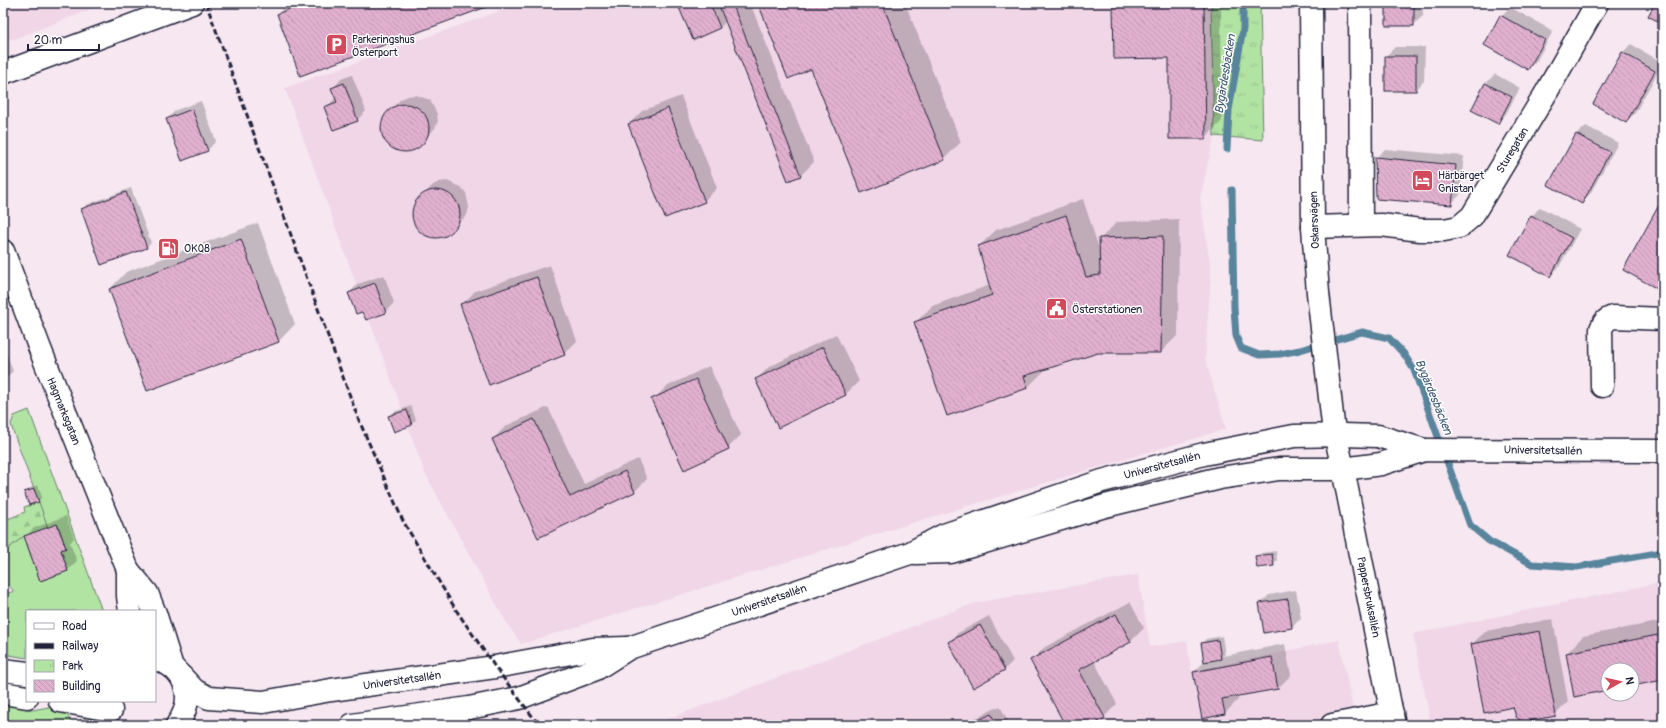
<svg xmlns="http://www.w3.org/2000/svg" width="1666" height="728" viewBox="0 0 1666 728" font-family="Pangolin,sans-serif">
<defs>
<pattern id="forest-firs" width="22" height="20" patternUnits="userSpaceOnUse"><rect width="22" height="20" fill="#b1e3a3"/><path d="M5 1l3.5 6h-7zM16 11l3.5 6h-7z" fill="#98c28d"/></pattern>
<pattern id="park-tufts" width="24" height="20" patternUnits="userSpaceOnUse"><rect width="24" height="20" fill="#b1e3a3"/><path d="M3 7l-1-3M5 7V3M7 7l1-3M15 17l-1-3M17 17v-4M19 17l1-3" fill="none" stroke="#98c28d"/></pattern>
<pattern id="building-back-hatch" width="6" height="6" patternUnits="userSpaceOnUse"><rect width="6" height="6" fill="#e1b0cf"/><path d="M-1 5l2 2M0 0l6 6M5-1l2 2" fill="none" stroke="#c197b3"/></pattern>
</defs>
<rect width="100%" height="100%" fill="#f6e7f1"/>
<filter id="ink" filterUnits="userSpaceOnUse"><feTurbulence type="fractalNoise" baseFrequency=".025" numOctaves="2"/><feDisplacementMap in="SourceGraphic" scale="8" xChannelSelector="R" yChannelSelector="G"/><feConvolveMatrix kernelMatrix="1 2 1 2 8 2 1 2 1" color-interpolation-filters="sRGB"/></filter>
<g filter="url(#ink)">
<g fill="#f0d6e7" fill-rule="evenodd">
<path d="M3 3H107L14 39H3Z"/>
<path d="M522 3H1211L1214 136 1200 198 1211 271 1205 359 1226 429 964 507 521 644 505 620 425 473 285 88Z"/>
<path d="M1138 575 1150 647 1187 641 1191 671 1339 640 1356 725H652L975 603Z"/>
<path d="M1663 582V725H1431L1413 634ZM1608 670H1632V694H1608Z"/>
</g>
<g fill="#b1e3a3" stroke="#6a826f">
<path d="M29 410 102 611H27V658L3 654V595L14 591 3 581V553L24 536 40 581 68 571 61 550 66 548 58 525 48 528 13 431 11 424 14 416Z"/>
<path d="M3 703 32 710 55 706 69 708 68 716 72 725H3Z"/>
<path d="M85 710 96 713 106 725H87L84 717Z"/>
</g>
<path fill="url(#forest-firs)" stroke="#6a826f" d="M39 502 48 528 24 536 3 553V521L25 512 24 507Z"/>
<path fill="url(#park-tufts)" stroke="#6a826f" d="M1211 3H1260L1263 140 1214 136Z"/>
<g fill="#0003">
<path d="M289 3H494L278 14Z"/>
<path d="M678 3H750L814 162 801 175 726 21 720 28Z"/>
<path d="M759 3H905L961 142 944 159 812 68Z"/>
<path d="M1115 3H1221L1222 121 1205 138 1170 57 1114 4Z"/>
<path d="M1387 3H1423V16L1414 24Z"/>
<path d="M1510 7 1553 31 1537 60 1528 69 1501 16Z"/>
<path d="M1631 44 1663 63 1635 113 1626 122 1622 53Z"/>
<path d="M1395 47H1425L1424 81 1416 90 1386 56Z"/>
<path d="M1495 74 1520 88 1506 114 1497 123 1472 109 1486 83Z"/>
<path d="M352 75 366 111 357 120 326 107 336 98 333 88 341 79Z"/>
<path d="M416 95 430 100 437 114 438 121 435 128 421 144 415 149 408 151 400 150 393 147 387 142 383 135V120L386 114 401 99 408 96Z"/>
<path d="M681 96 717 188 704 201 629 124 642 111Z"/>
<path d="M201 101 216 141 208 150 167 119 176 110Z"/>
<path d="M1586 126 1618 143 1590 194 1581 202 1549 185 1577 134Z"/>
<path d="M1385 149 1464 156 1460 195 1451 204 1376 158Z"/>
<path d="M447 181 461 187 466 193 469 207 467 215 452 230 446 235 439 237H431L424 234 418 228 413 214 417 200 427 191 433 185 439 182Z"/>
<path d="M131 188 151 243 147 247 82 209 86 205Z"/>
<path d="M1083 199 1100 252V239L1117 222 1179 219 1178 335 1161 352H1098L1044 369V371L1027 388 915 323 932 306 990 285 979 246 996 230Z"/>
<path d="M1540 207 1580 229 1559 267 1550 276 1532 216Z"/>
<path d="M258 223 295 324 279 341 147 390 110 289 126 272Z"/>
<path d="M550 265 577 341 564 354 462 305 475 291Z"/>
<path d="M384 275 394 303 385 312 363 310 349 293 358 284Z"/>
<path d="M836 334 859 381 846 394 779 427 756 380 769 367Z"/>
<path d="M3 344 13 371 3 381Z"/>
<path d="M709 366 741 435 728 448 653 400 666 387Z"/>
<path d="M411 406 416 420 411 424 389 416 394 412Z"/>
<path d="M548 407 584 484 638 459 647 479 634 492 538 536 493 439 506 426Z"/>
<path d="M38 485 42 497 38 501 25 493 30 488Z"/>
<path d="M66 516 74 538 70 543 77 561 68 570 41 580 26 536 34 528Z"/>
<path d="M1276 551 1277 560 1273 565 1257 557 1261 553Z"/>
<path d="M1296 590 1301 618 1292 627 1260 604 1269 595Z"/>
<path d="M1130 602 1144 628 1131 641 1094 661 1117 704 1104 717 1089 725H1066L1032 660 1045 647Z"/>
<path d="M989 616 1013 661 1005 669 949 642 958 633Z"/>
<path d="M1553 619 1568 702 1555 715 1514 706 1472 644 1486 631Z"/>
<path d="M1663 621V679L1632 685V670H1608V689L1567 653 1583 636Z"/>
<path d="M1222 636 1225 654 1223 656 1285 644 1291 675 1278 688 1237 696 1238 700 1225 713 1203 718 1194 672 1205 661 1202 643 1206 639Z"/>
<path d="M1000 706 1010 725H962Z"/>
</g>
<g fill="none" stroke-linecap="round" stroke-linejoin="round">
<g stroke="#59849c" stroke-width="7">
<path d="M1227 149 1229 110 1243 29V3"/>
<path d="M1232 190 1234 308 1236 336 1241 348 1259 355 1280 354 1300 350 1362 332 1389 338 1404 354 1414 370 1470 525 1489 541 1532 564 1577 567 1663 552"/>
</g>
</g>
<g fill="url(#building-back-hatch)" stroke="#22223b">
<path d="M304 3H497L300 76 277 14Z"/>
<path d="M677 3H710L720 28 693 40Z"/>
<path d="M718 3H732L801 176 788 181Z"/>
<path d="M758 3H882L945 160 861 193 811 69 788 79Z"/>
<path d="M1204 3 1206 139H1169V58L1114 59 1113 4Z"/>
<rect x="1386" y="3" width="28" height="23"/>
<path d="M1655 3H1663V24L1648 16Z"/>
<path d="M1500 15 1545 40 1528 70 1484 45Z"/>
<path d="M1622 52 1655 71 1626 123 1593 104Z"/>
<rect x="1385" y="56" width="31" height="35"/>
<path d="M344 83 358 121 333 130 324 107 337 102 331 88Z"/>
<path d="M1485 83 1512 97 1498 124 1471 110Z"/>
<circle cx="405" cy="128" r="24"/>
<path d="M668 108 705 202 665 218 628 124Z"/>
<path d="M192 109 208 151 182 161 166 119Z"/>
<path d="M1576 134 1610 152 1582 204 1548 185Z"/>
<path d="M1375 157 1456 165 1452 205 1376 199Z"/>
<circle cx="436" cy="214" r="24"/>
<path d="M126 192 147 248 101 265 81 209Z"/>
<path d="M1663 198V292L1623 270Z"/>
<path d="M1066 215 1086 277 1100 275 1099 238 1163 236 1161 353H1098L1024 376 1028 388 947 416 914 322 992 295 978 246Z"/>
<path d="M1531 215 1572 238 1550 277 1509 255Z"/>
<path d="M241 239 279 342 147 391 109 289Z"/>
<path d="M537 277 565 355 489 385 460 304Z"/>
<path d="M375 283 386 313 366 320 362 312 356 314 348 293Z"/>
<path d="M823 347 846 395 778 428 755 379Z"/>
<path d="M696 379 729 449 684 470 651 399Z"/>
<path d="M407 410 412 425 394 432 388 416Z"/>
<path d="M534 419 570 497 625 471 635 492 538 538 492 439Z"/>
<path d="M34 489 39 502 29 505 24 492Z"/>
<path d="M57 524 66 548 61 550 68 571 40 581 24 536Z"/>
<path d="M1272 554 1274 566 1257 568 1255 556Z"/>
<path d="M1288 599 1292 628 1264 633 1259 603Z"/>
<path d="M1116 614 1131 642 1079 670 1105 718 1092 725H1065L1030 660Z"/>
<path d="M980 625 1005 670 973 688 948 642Z"/>
<path d="M1540 631 1556 716 1523 722 1516 717 1513 707 1484 713 1471 644Z"/>
<path d="M1663 634V680L1632 686V670H1608V690L1574 697 1566 653Z"/>
<path d="M1218 640 1221 659 1204 662 1201 643Z"/>
<path d="M1272 657 1278 689 1222 699 1225 714 1202 719 1193 672Z"/>
<path d="M991 714 997 725H969Z"/>
</g>
<g fill="none" stroke-linecap="round" stroke-linejoin="round">
<defs>
<g id="street">
<path d="M1360 3 1361 225"/>
<path d="M3 73 192 3"/>
<path d="M1313 227 1381 225 1420 230H1444L1459 227 1472 216 1546 93 1597 3"/>
<path d="M1602 386 1601 329C1604 322 1606 319 1614 317L1663 319"/>
<path d="M1343 469 1394 725"/>
<path d="M1332 725 1392 713"/>
</g>
<g id="secondary">
<path d="M1311 3 1313 227 1318 293 1333 424 1343 469"/>
<path d="M3 251 40 349 128 570 147 593 154 611"/>
<path d="M915 553 951 552 1105 506 1220 478 1279 469H1343L1381 464 1424 450 1663 451"/>
<path d="M128 570V596L130 611"/>
<path d="M155 613 172 667"/>
<path d="M155 659C187 668 196 699 177 725"/>
<path d="M3 670 27 673"/>
<path d="M182 677 194 690 209 698 263 702 331 690 495 667 593 649 627 648"/>
<path d="M3 693 27 697"/>
<path d="M60 701 111 710"/>
<path d="M352 725 469 708 519 698 596 669 629 648 910 553 944 535 1102 481 1204 454 1294 436 1342 435 1378 436 1424 450"/>
</g>
</defs>
<use href="#street" stroke="#22223b" stroke-width="25"/>
<use href="#secondary" stroke="#22223b" stroke-width="25"/>
<use href="#street" stroke="#fff" stroke-width="22"/>
<use href="#secondary" stroke="#fff" stroke-width="22"/>
<path stroke="#22223b" stroke-width="3" stroke-dasharray="6 3" stroke-linecap="butt" d="M206 3 358 418 403 521 456 610 495 667 539 725"/>
</g>
</g>
<defs>
<symbol id="parking-square" viewBox="-11 -11 22 22"><rect x="-9" y="-9" width="18" height="18" rx="4" fill="#d1495b" stroke="#fff"/><path d="M-3.5-5.5H1a3.5 3.5 0 0 1 0 7H-1V5.5H-3.5ZM-1-3.4V-.6H.8a1.4 1.4 0 0 0 0-2.8Z" fill="#fff"/></symbol>
<symbol id="hotel-square" viewBox="-11 -11 22 22"><rect x="-9" y="-9" width="18" height="18" rx="4" fill="#d1495b" stroke="#fff"/><path d="M-6-4.5h1.5V1H6V5H4.5V3h-9V5H-6ZM-4 0a1.8 1.8 0 1 1 3.6 0ZM.5 0V-2.5h3Q6-2.5 6 0Z" fill="#fff"/></symbol>
<symbol id="fuel-square" viewBox="-11 -11 22 22"><rect x="-9" y="-9" width="18" height="18" rx="4" fill="#d1495b" stroke="#fff"/><path d="M-5.5-6h7V0h2V4h1.3V-2.5L3-4.5l.8-.8L6-3V5H2.5V1h-1V6h-7ZM-4.2-4.7v3.2H.2V-4.7Z" fill="#fff"/></symbol>
<symbol id="civic-square" viewBox="-11 -11 22 22"><rect x="-9" y="-9" width="18" height="18" rx="4" fill="#d1495b" stroke="#fff"/><path d="M-.6-6.5H3V-4.5H.6V-3L4-1V1h2V6H-6V1h2V-1L-.6-3ZM-1.2 2.5V6h2.4V2.5Z" fill="#fff"/></symbol>
</defs>
<g fill-rule="evenodd">
<use href="#parking-square" x="324" y="32" width="25" height="25"/>
<use href="#hotel-square" x="1410" y="168" width="25" height="25"/>
<use href="#fuel-square" x="156" y="236" width="25" height="25"/>
<use href="#civic-square" x="1044" y="296" width="25" height="25"/>
</g>
<g text-anchor="middle" stroke-width="3" stroke-linejoin="round" paint-order="stroke">
<g font-size="11" fill="#22223b" stroke="#fff" text-anchor="start">
<text x="352" y="43">Parkeringshus<tspan x="352" dy="13">Österport</tspan></text>
<text x="1438" y="179">Härbärget<tspan x="1438" dy="13">Gnistan</tspan></text>
<text x="184" y="252">OKQ8</text>
<text x="1072" y="313">Österstationen</text>
</g>
<g font-size="11" fill="#22223b" stroke="#fff">
<text transform="translate(1512 150) rotate(-59)" y="4">Sturegatan</text>
<text transform="translate(1314 220) rotate(-92)" y="4">Oskarsvägen</text>
<text transform="translate(64 411) rotate(68)" y="4">Hagmarksgatan</text>
<text transform="translate(1543 450) rotate(1)" y="4">Universitetsallén</text>
<text transform="translate(1162 465) rotate(-15)" y="4">Universitetsallén</text>
<text transform="translate(1369 597) rotate(79)" y="4">Pappersbruksallén</text>
<text transform="translate(769 600) rotate(-19)" y="4">Universitetsallén</text>
<text transform="translate(402 680) rotate(-8)" y="4">Universitetsallén</text>
</g>
<g font-size="12" font-style="italic" fill="#425b74" stroke="#fff">
<text transform="translate(1225 74) rotate(-81)" y="4">Bygärdesbäcken</text>
<text transform="translate(1434 397) rotate(68)" y="4">Bygärdesbäcken</text>
</g>
</g>
<rect width="1666" height="728" fill="none" stroke="#fff" stroke-width="16"/>
<rect x="8" y="8" width="1650" height="712" fill="none" stroke="#22223b" stroke-width="1.5" filter="url(#ink)"/>
<rect x="26" y="610" width="130" height="92" fill="#ffffff" stroke="#a7a7b1"/>
<rect x="34" y="623" width="20" height="6" fill="#ffffff" stroke="#a7a7b1"/>
<text x="62" y="630" font-size="12" fill="#22223b">Road</text>
<rect x="34" y="643" width="20" height="6" fill="#22223b" stroke="#a7a7b1"/>
<text x="62" y="650" font-size="12" fill="#22223b">Railway</text>
<rect x="34" y="660" width="20" height="12" fill="url(#park-tufts)" stroke="#a7a7b1"/>
<text x="62" y="670" font-size="12" fill="#22223b">Park</text>
<rect x="34" y="680" width="20" height="12" fill="url(#building-back-hatch)" stroke="#a7a7b1"/>
<text x="62" y="690" font-size="12" fill="#22223b">Building</text>
<g transform="translate(1620 682) rotate(82)"><circle r="19" fill="#ffffff" stroke="#a7a7b1"/>
<path d="M0-3L7 15L0 10L-7 15Z" fill="#d1495b"/>
<text y="-6" font-size="11" font-weight="bold" text-anchor="middle" fill="#22223b">N</text>
</g>
<path d="M28 44v6h71v-6" fill="none" stroke="#22223b" stroke-width="2"/>
<text x="34" y="44" font-size="12" fill="#22223b" stroke="#ffffff" stroke-width="3" paint-order="stroke">20 m</text>
</svg>
